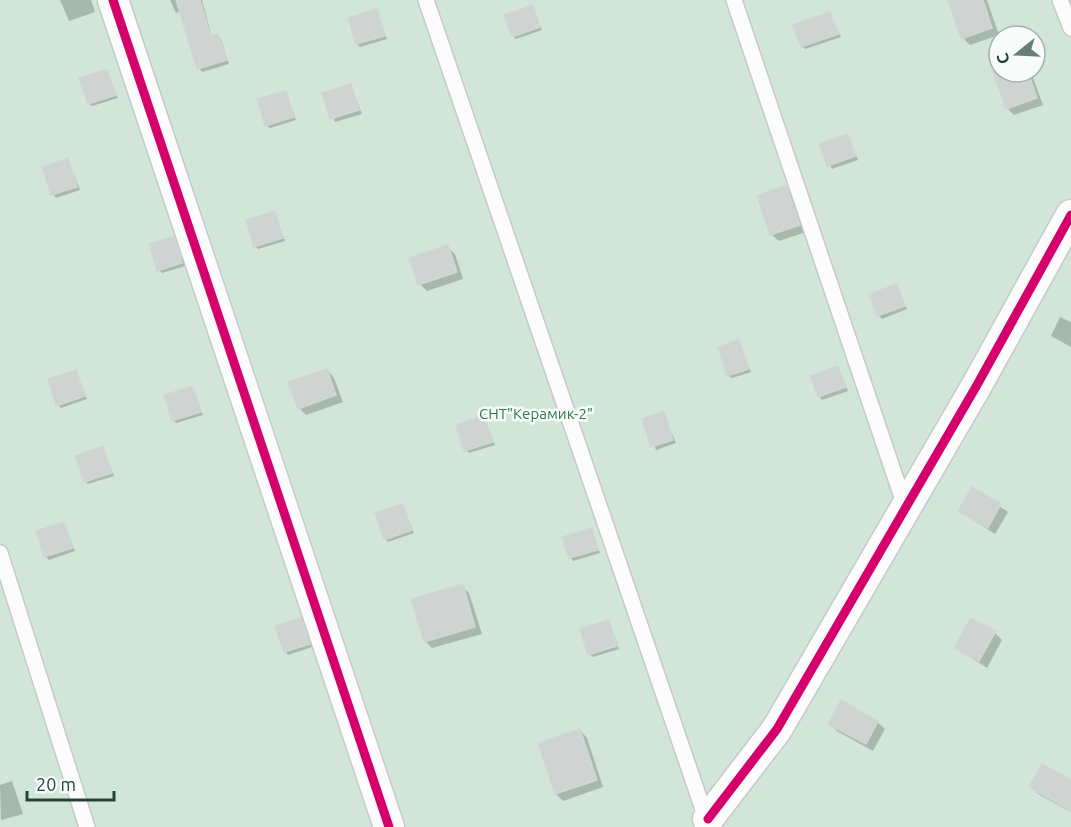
<svg xmlns="http://www.w3.org/2000/svg" width="1071" height="827" viewBox="0 0 1071 827" font-family="Ubuntu,sans-serif">
<rect width="100%" height="100%" fill="#e8edeb"/>
<path fill="#d1e6d8" fill-rule="evenodd" d="M0 0H1071V827H0ZM999 36H1035V72H999Z"/>
<g fill="#0003">
<path d="M60 0H91L95 12 69 21Z"/>
<path d="M170 0H202L212 37 218 36 221 39 229 64 202 72 199 68 181 11 176 13Z"/>
<path d="M952 0H987L999 35 970 45 963 38Z"/>
<path d="M532 7 542 30 516 39 513 36Z"/>
<path d="M376 11 387 39 360 47 357 44Z"/>
<path d="M830 14 841 37 805 49 802 46Z"/>
<path d="M999 69V72H1031L1043 105 1014 115 1007 108 994 71Z"/>
<path d="M107 70 118 98 92 106 89 103Z"/>
<path d="M351 86 362 114 335 122 324 94Z"/>
<path d="M286 92 296 120 270 128 266 125Z"/>
<path d="M847 136 858 160 832 169 821 145Z"/>
<path d="M68 160 80 190 56 198 53 194Z"/>
<path d="M786 187 793 194 806 232 779 241 771 234Z"/>
<path d="M275 213 285 241 258 249 255 246Z"/>
<path d="M173 238 185 266 162 273 159 270Z"/>
<path d="M447 247 455 254 463 279 427 291 420 284Z"/>
<path d="M897 285 907 309 882 319 878 315Z"/>
<path d="M1060 317 1071 322V347L1051 336Z"/>
<path d="M739 342 751 372 732 378 728 375Z"/>
<path d="M838 367 848 391 822 400 819 396Z"/>
<path d="M327 370 334 378 343 402 306 415 299 408Z"/>
<path d="M76 372 87 399 61 408 58 405Z"/>
<path d="M192 388 203 415 176 423 173 420Z"/>
<path d="M663 413 676 443 656 450 644 420Z"/>
<path d="M484 417 495 445 469 453 466 450Z"/>
<path d="M103 448 114 476 88 484 85 481Z"/>
<path d="M972 489 1008 512 995 534 959 511Z"/>
<path d="M403 506 414 533 388 542 385 539Z"/>
<path d="M64 523 75 551 49 560 45 556Z"/>
<path d="M591 529 600 553 573 561 570 557Z"/>
<path d="M462 586 469 593 482 634 432 648 425 641Z"/>
<path d="M301 619 312 647 288 655 285 651Z"/>
<path d="M609 621 619 649 593 657 589 654Z"/>
<path d="M995 633 1002 640 987 668 956 648Z"/>
<path d="M841 702 877 722 885 729 873 751 837 731 830 723Z"/>
<path d="M580 730 587 738 603 787 563 801 556 794 539 744Z"/>
<path d="M12 781 23 814 1 820 0 785Z"/>
<path d="M1071 782V812L1038 794 1031 787Z"/>
</g>
<g fill="#cfd4d2" stroke="#d1d6d4" stroke-width="1.5">
<path d="M176 0H200L211 36 218 34 227 60 197 69Z"/>
<path d="M948 0H983L992 28 961 39Z"/>
<path d="M533 5 540 27 512 37 504 15Z"/>
<path d="M377 9 385 36 356 44 348 18Z"/>
<path d="M830 12 839 34 801 47 793 25Z"/>
<path d="M107 69 116 95 88 104 79 78Z"/>
<path d="M993 72H1028L1037 98 1006 109Z"/>
<path d="M351 84 359 110 330 119 322 93Z"/>
<path d="M286 91 294 117 265 126 257 99Z"/>
<path d="M847 134 856 156 827 166 819 144Z"/>
<path d="M68 158 77 187 51 195 42 167Z"/>
<path d="M786 185 800 225 770 235 757 196Z"/>
<path d="M275 211 283 238 254 247 246 220Z"/>
<path d="M174 236 182 263 157 271 149 244Z"/>
<path d="M448 245 457 272 418 285 409 258Z"/>
<path d="M897 284 905 306 877 316 869 294Z"/>
<path d="M739 340 749 369 727 376 718 347Z"/>
<path d="M838 366 846 387 818 397 810 376Z"/>
<path d="M327 369 336 395 298 409 288 382Z"/>
<path d="M76 370 85 396 56 406 48 379Z"/>
<path d="M193 386 201 412 172 421 164 395Z"/>
<path d="M664 411 673 440 651 447 642 419Z"/>
<path d="M484 415 493 442 464 451 456 425Z"/>
<path d="M103 446 112 473 84 482 75 456Z"/>
<path d="M972 487 1001 504 988 528 958 511Z"/>
<path d="M403 504 412 530 384 540 375 513Z"/>
<path d="M64 522 73 548 44 557 36 531Z"/>
<path d="M592 528 598 550 569 558 562 537Z"/>
<path d="M463 584 475 627 424 642 411 599Z"/>
<path d="M301 618 310 644 284 652 275 626Z"/>
<path d="M971 618 996 631 979 661 954 648Z"/>
<path d="M609 620 617 646 588 655 580 629Z"/>
<path d="M841 700 878 721 866 744 828 724Z"/>
<path d="M580 729 597 780 555 794 538 743Z"/>
<path d="M1042 764 1071 780V811L1029 787Z"/>
</g>
<g fill="none" stroke-linecap="round" stroke-linejoin="round">
<defs>
<g id="lane">
<path d="M426 0 707 821"/>
<path d="M734 0 905 506"/>
<path d="M1060 0 1071 28"/>
<path d="M0 553 87 827"/>
</g>
<g id="street">
<path d="M113 0 389 827"/>
<path d="M708 819 777 729 977 385 1071 215"/>
</g>
</defs>
<use href="#lane" stroke="#c5cac8" stroke-width="18"/>
<use href="#street" stroke="#c5cac8" stroke-width="33"/>
<use href="#lane" stroke="#fcfcfc" stroke-width="15"/>
<use href="#street" stroke="#fcfcfc" stroke-width="30"/>
<defs>
<g id="cycleway">
<path d="M113 0 389 827"/>
<path d="M708 819 777 729 977 385 1071 215"/>
</g>
</defs>
<use href="#cycleway" stroke="#f7fbf9" stroke-width="13"/>
<use href="#cycleway" stroke="#d6006c" stroke-width="9"/>
</g>
<g text-anchor="middle" stroke-width="5" stroke-linejoin="round" paint-order="stroke">
<g font-size="15" fill="#2d7a4b" stroke="#f7fbf9">
<text x="536" y="419">СНТ"Керамик-2"</text>
</g>
</g>
<g transform="translate(1017 54) rotate(252)"><circle r="28" fill="#f7fbf9" stroke="#a3b1ad" stroke-width="1.5"/>
<path d="M0-4.5L10 22L0 15L-10 22Z" fill="#697e78"/>
<text y="-9" font-size="16" font-weight="bold" text-anchor="middle" fill="#24423a">С</text>
</g>
<path d="M27 791v9h87v-9" fill="none" stroke="#24423a" stroke-width="3"/>
<text x="36" y="791" font-size="18" fill="#24423a" stroke="#f7fbf9" stroke-width="4.5" paint-order="stroke">20 m</text>
</svg>
